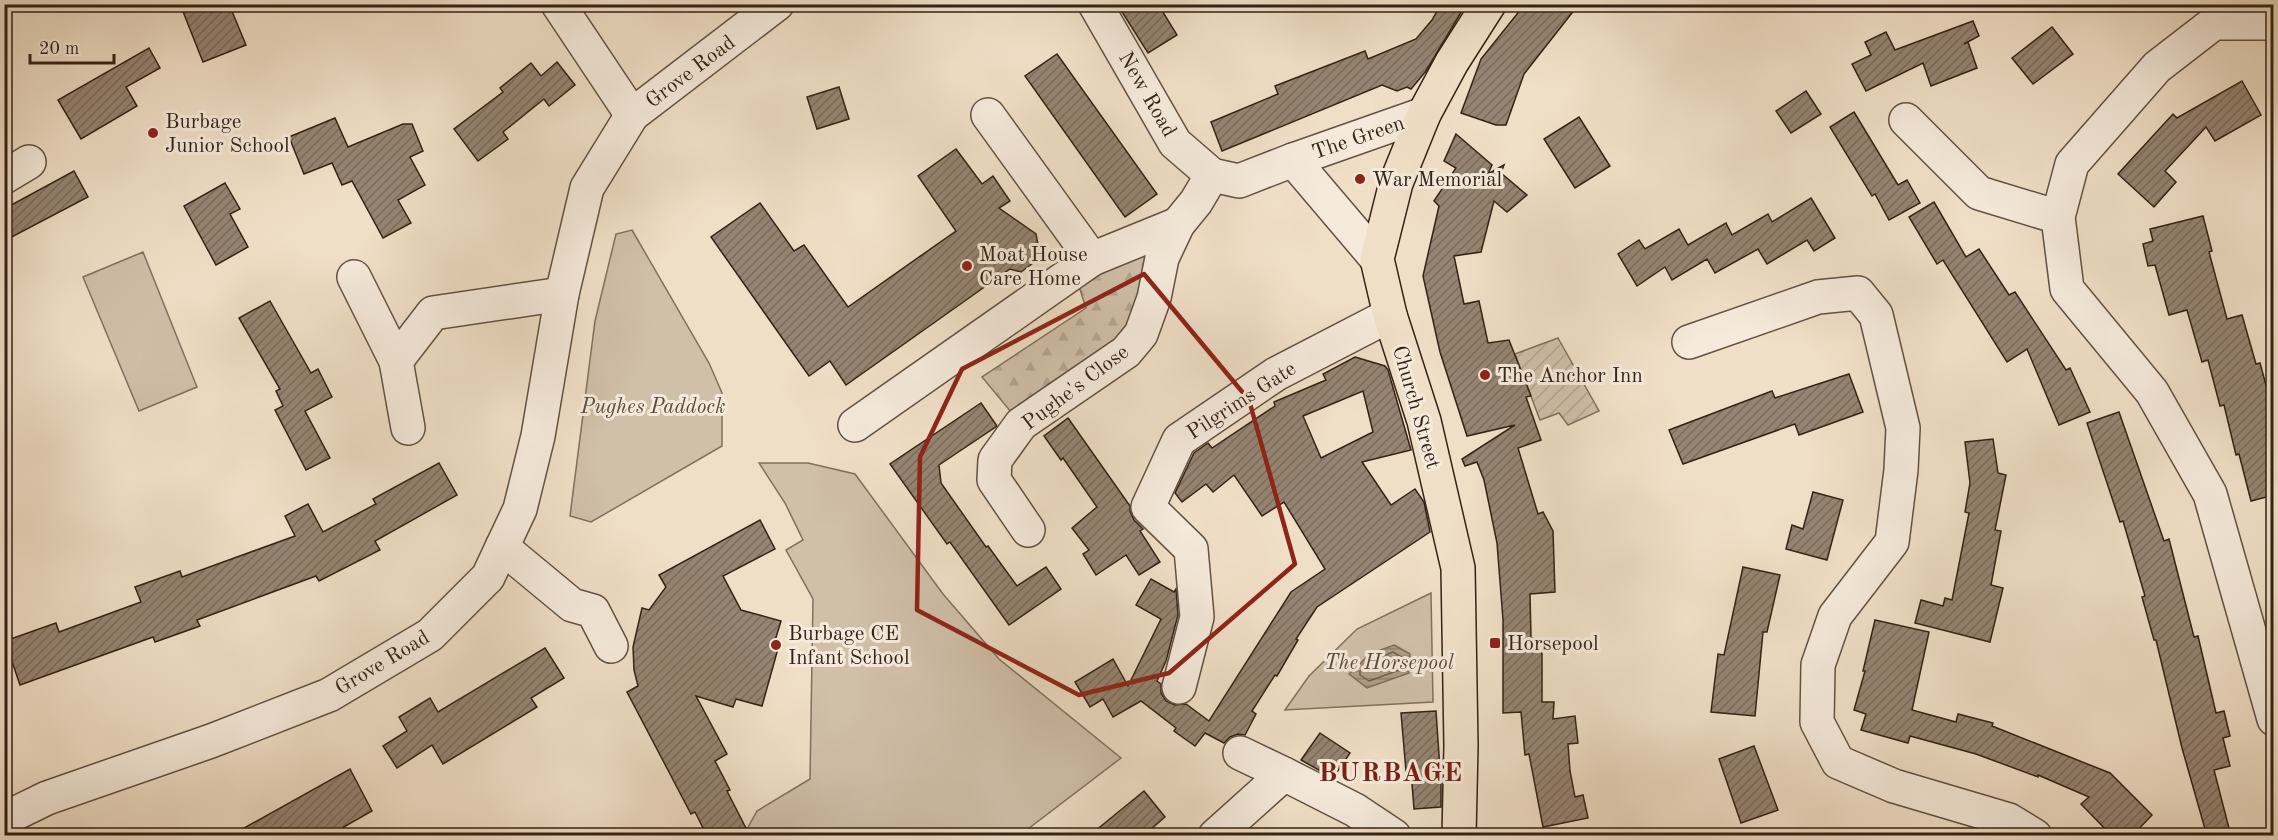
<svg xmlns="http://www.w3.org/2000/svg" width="2278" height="840" viewBox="0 0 2278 840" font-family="'Old Standard TT',serif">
<defs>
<pattern id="forest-firs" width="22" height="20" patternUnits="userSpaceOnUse" patternTransform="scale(1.5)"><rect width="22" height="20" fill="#d0bfa9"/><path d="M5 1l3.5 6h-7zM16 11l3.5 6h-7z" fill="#b3a491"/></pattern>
<pattern id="garden-furrows" width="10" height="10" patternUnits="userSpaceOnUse" patternTransform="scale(1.5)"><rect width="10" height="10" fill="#d0bfa9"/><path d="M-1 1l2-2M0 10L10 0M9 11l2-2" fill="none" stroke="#b3a491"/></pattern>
<pattern id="water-rules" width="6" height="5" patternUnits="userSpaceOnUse" patternTransform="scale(1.5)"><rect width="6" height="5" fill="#b09f8a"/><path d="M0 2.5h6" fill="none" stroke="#908170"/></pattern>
<pattern id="building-hatch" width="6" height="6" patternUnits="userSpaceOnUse" patternTransform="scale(1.5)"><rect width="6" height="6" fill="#958472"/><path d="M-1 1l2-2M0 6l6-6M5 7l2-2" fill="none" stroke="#7a6c5c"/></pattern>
</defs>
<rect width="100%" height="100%" fill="#f0dfc7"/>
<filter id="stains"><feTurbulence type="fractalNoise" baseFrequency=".00333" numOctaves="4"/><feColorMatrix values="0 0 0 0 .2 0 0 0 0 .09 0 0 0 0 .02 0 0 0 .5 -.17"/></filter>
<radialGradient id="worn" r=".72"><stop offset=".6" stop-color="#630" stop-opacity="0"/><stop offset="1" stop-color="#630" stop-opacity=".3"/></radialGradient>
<path fill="url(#forest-firs)" stroke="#82705f" stroke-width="1.5" d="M1166 229 1141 334 1021 424 982 377 1086 308 1074 271Z"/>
<g fill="#d0bfa9" stroke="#82705f" stroke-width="1.5">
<path d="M632 230 709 363 722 393V446L591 522 570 516 595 321 616 234Z"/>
<path d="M143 252 197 387 139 411 83 277Z"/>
<path d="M759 463H808L855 474 943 594 999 659 1121 758 1020 835H750L747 829 757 811 810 779 813 599 786 550 803 540 785 503Z"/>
<path d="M1431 593 1433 702 1285 710 1309 676 1357 629Z"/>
</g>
<path fill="url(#garden-furrows)" stroke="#82705f" stroke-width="1.5" d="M1558 338 1599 411 1568 425 1559 413 1540 420 1515 354Z"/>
<path fill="url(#water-rules)" stroke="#7e6d5b" stroke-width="1.5" d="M1394 645 1410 654 1409 673 1367 688 1349 674 1370 654Z"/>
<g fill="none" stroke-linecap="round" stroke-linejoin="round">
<path stroke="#726050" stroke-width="1.5" d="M1393 652 1403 658 1402 669 1369 681 1360 675V671L1373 660Z"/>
</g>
<g fill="url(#building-hatch)" stroke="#332215" stroke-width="1.5" fill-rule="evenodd">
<path d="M180 4H229L246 45 203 62Z"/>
<path d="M1117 4H1158L1177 35 1148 53Z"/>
<path d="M1441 4H1466L1426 71 1411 89 1407 87 1397 91 1382 85 1222 151 1211 122 1278 94 1275 86 1365 51 1368 59 1416 39 1432 20Z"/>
<path d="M1525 4H1579L1524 74 1506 125H1496L1461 113 1481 59Z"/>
<path d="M1973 21 1979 36 1964 44 1968 42 1977 68 1931 86 1923 63 1866 91 1852 64 1871 55 1865 42 1886 32 1895 50Z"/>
<path d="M2052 27 2073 54 2033 84 2012 58Z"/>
<path d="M149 48 160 68 126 87 137 106 81 139 58 100Z"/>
<path d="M1057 54 1157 194 1125 217 1025 76Z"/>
<path d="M557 62 575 85 549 106 544 99 503 132 508 139 478 161 454 129 503 92 500 88 531 63 541 76Z"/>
<path d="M2242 81 2261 115 2215 141 2206 127 2165 171 2176 182 2154 207 2118 174 2173 114 2177 118Z"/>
<path d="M839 87 849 119 817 129 807 97Z"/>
<path d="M1806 91 1821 114 1791 133 1776 111Z"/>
<path d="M1854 112 1898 185 1907 180 1920 203 1889 220 1875 194 1872 196 1830 127Z"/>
<path d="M1579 117 1610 166 1575 188 1544 139Z"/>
<path d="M335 118 348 147 403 124H412L423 151 410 157 425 185 398 200 411 223 383 238 352 181 342 185 332 163 304 174 289 137Z"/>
<path d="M1456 134 1492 165 1488 174 1504 165 1501 173 1527 195 1507 212 1494 201 1481 252 1454 256 1464 304 1479 301 1488 343 1509 340 1531 396 1526 397 1541 440 1518 448 1538 514 1543 512 1553 531 1555 592 1530 594 1531 638 1542 639V702H1554L1553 719 1575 716 1578 743 1568 744 1570 771 1575 797 1583 795 1588 818 1543 827 1529 754 1525 755 1521 712 1503 713V620L1497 543 1484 480 1477 462 1465 466 1462 459 1515 425 1467 436 1440 352 1423 276 1439 206 1434 201 1456 168 1444 161Z"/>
<path d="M956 149 982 184 993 176 1010 201 999 208 1036 234 1039 250 1033 263 1021 272 1010 269 846 385 830 361 809 376 711 237 760 203 794 251 804 245 848 307 956 231 918 176Z"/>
<path d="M74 171 88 197 4 241V209Z"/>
<path d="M225 183 240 209 230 214 248 247 216 265 184 206Z"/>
<path d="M1811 198 1835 238 1814 251 1807 240 1767 264 1758 249 1715 273 1707 259 1672 280 1665 267 1637 286 1618 254 1639 240 1645 249 1679 229 1688 245 1726 223 1732 235 1768 214 1772 222Z"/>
<path d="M1934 202 1966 257 1979 249 2009 295 2015 292 2066 370 2070 368 2090 412 2059 425 2027 349 2007 362 1943 260 1937 264 1909 217Z"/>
<path d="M2203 216 2212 251 2209 252 2227 319 2242 315 2256 364 2260 363 2274 415V495L2251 501 2239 454 2236 455 2224 405 2220 406 2208 360 2202 362 2187 310 2169 315 2155 265 2148 266 2143 244 2153 241 2150 229Z"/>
<path d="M270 301 311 373 318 369 332 397 305 411 330 458 306 470 275 410 283 406 276 391 280 389 239 318Z"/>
<path d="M1355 357 1385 366 1388 370 1411 450 1362 462 1391 505 1415 489 1424 502 1430 532 1317 607 1296 639 1298 640 1277 676 1275 675 1252 711 1256 714 1245 735 1238 734 1230 737 1224 743 1205 733 1195 746 1174 731 1176 728 1141 701 1113 717 1103 699 1090 707 1075 682 1113 659 1128 686 1161 619 1136 605 1151 579 1174 592 1176 589 1178 615 1166 661 1157 681 1161 684V693L1166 701 1175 705 1186 704 1209 721 1291 592 1325 569 1284 502 1262 516 1234 475 1213 492 1206 484 1182 502 1175 493 1194 453 1208 443 1212 448 1275 406 1274 402 1326 380 1323 374ZM1363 391 1373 432 1321 458 1303 416Z"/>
<path d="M1849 374 1863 412 1799 435 1795 424 1683 464 1669 430 1772 391 1775 398Z"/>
<path d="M981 403 997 426 939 465 941 483 986 547 988 546 1017 586 1046 567 1061 589 1009 625 950 542 947 544 890 464Z"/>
<path d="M2119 412 2164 541 2169 539 2194 637 2198 636 2216 713 2224 711 2230 736 2223 738 2230 766 2214 770 2231 836H2207L2182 748 2156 640H2154L2142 597 2145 596 2123 521 2120 522 2087 423Z"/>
<path d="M1068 418 1130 506V511L1134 520 1143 529 1140 531 1160 562 1139 575 1126 555 1096 575 1083 554 1089 550 1072 528 1097 507 1063 458 1061 460 1044 436Z"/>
<path d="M1993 439 1998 473 2006 475 1995 530 2001 531 1991 585 2003 588 1990 642 1915 623 1921 600 1943 606 1945 598 1952 600 1969 513 1965 512 1970 483 1965 442Z"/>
<path d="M439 463 457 495 375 541 380 550 319 581 316 576 197 620 200 626 155 642 153 637 20 685 5 641 56 623 59 632 141 602 135 587 180 571 182 577 295 536 285 516 308 504 323 532 376 504 373 499Z"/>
<path d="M1813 492 1843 500 1827 560 1786 549 1792 525 1803 529Z"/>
<path d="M760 520 775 549 723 576 741 610 781 621 774 644 779 645 762 706 736 699 733 707 696 696 727 754 715 761 730 790 727 791 750 836H707L695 812 691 814 627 692 638 686 634 670 633 647 642 608 649 610 666 587 659 575Z"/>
<path d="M1743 567 1780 575 1767 632H1763L1755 716 1711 712 1718 654 1724 655Z"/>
<path d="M1875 620 1929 632 1912 710 1956 722 1958 714 1993 723 1992 726 2110 773 2152 815 2132 836H2112L2081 804 2089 797 2038 775V777L1976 754 1910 736 1908 743 1861 730 1866 714 1854 710 1865 671H1863Z"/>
<path d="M545 648 564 678 531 698 537 707 443 764 432 745 397 768 383 746 407 731 399 717 430 698 438 712Z"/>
<path d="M1436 711 1441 784V807L1414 809 1411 771H1406L1401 713Z"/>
<path d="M1320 733 1350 753 1333 778 1301 760Z"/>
<path d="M1754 746 1778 810 1741 823 1719 759Z"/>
<path d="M350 769 372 811 328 836H230Z"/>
<path d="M1144 791 1165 817 1143 836H1089Z"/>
</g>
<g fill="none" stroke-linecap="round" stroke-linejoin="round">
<defs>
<g id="minor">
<path d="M558 4 632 115"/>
<path d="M1095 4 1175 143 1212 175 1239 181 1293 160 1377 259"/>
<path d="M2274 23H2214L2157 67 2072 164 2058 217 2067 289 2152 392 2210 494 2274 719"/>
<path d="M988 115 1092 259"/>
<path d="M1906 120 1979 193 2058 217"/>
<path d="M1293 160 1424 114"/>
<path d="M4 177 29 162"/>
<path d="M354 277 396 361"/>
<path d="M1689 342 1818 297 1858 293 1876 315 1903 428 1901 470 1892 542 1835 616 1818 665 1817 722 1838 762 1894 786 2009 820 2035 836"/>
<path d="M855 425 1092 259 1178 224"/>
<path d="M408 428 396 361 433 313 562 294"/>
<path d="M1028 530 994 480 995 460 1021 424 1126 352 1141 334 1154 298 1162 258 1178 224 1196 202 1212 175"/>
<path d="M502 547 572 605 593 611 611 646"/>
<path d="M1179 687 1197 617 1191 549 1148 507 1179 440 1276 374 1390 315"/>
<path d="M1240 753 1284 774"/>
<path d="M4 819 47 798 211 741 329 695 430 635 488 577 520 509 538 436 562 294 587 188 632 115 777 4"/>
<path d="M1215 836 1284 774 1355 810 1394 836"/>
</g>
<path id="major" d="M1459 836 1461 746 1458 568 1424 421 1390 315 1377 259 1396 183 1424 114 1452 62 1489 4"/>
</defs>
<use href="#minor" stroke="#625142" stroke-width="36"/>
<use href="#major" stroke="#332215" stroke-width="36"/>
<use href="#minor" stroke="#f5eadb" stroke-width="33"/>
<use href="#major" stroke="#f0dfc7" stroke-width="33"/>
</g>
<path fill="none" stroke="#8f2418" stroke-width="4.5" stroke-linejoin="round" d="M1144 274 1249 400 1295 564 1169 673 1079 695 917 610 920 457 962 369Z"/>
<g fill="#8f2418" stroke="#f5eadb" stroke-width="2">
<circle cx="153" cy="133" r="6"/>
<circle cx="1360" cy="179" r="6"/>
<circle cx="967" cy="266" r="6"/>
<circle cx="1485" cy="375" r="6"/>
<rect x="1489" y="637" width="12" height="12" rx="3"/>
<circle cx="776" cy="645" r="6"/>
</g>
<g text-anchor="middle" stroke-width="6" stroke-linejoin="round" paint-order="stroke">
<g font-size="21" fill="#332215" stroke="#f5eadb">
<text transform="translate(690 71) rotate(-37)" y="7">Grove Road</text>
<text transform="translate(1148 94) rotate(60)" y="7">New Road</text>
<text transform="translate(1358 137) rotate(-19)" y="7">The Green</text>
<text transform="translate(1075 387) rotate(-37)" y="7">Pughe's Close</text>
<text transform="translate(1241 400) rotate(-33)" y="7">Pilgrims Gate</text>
<text transform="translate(1417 407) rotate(74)" y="7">Church Street</text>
<text transform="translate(382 662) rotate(-31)" y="7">Grove Road</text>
</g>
<g font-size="21" fill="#332215" stroke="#f5eadb" text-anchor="start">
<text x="165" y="128">Burbage<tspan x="165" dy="24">Junior School</tspan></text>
<text x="1372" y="186">War Memorial</text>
<text x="979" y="261">Moat House<tspan x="979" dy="24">Care Home</tspan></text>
<text x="1497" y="382">The Anchor Inn</text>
<text x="788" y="640">Burbage CE<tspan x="788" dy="24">Infant School</tspan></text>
<text x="1507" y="650">Horsepool</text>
</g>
<g font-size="21" font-style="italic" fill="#5a493a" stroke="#f5eadb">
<text x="653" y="413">Pughes Paddock</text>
<text x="1389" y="669">The Horsepool</text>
</g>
<g font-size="27" font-weight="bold" letter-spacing="1.5" fill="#7a1f14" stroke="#f5eadb">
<text x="1391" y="781">BURBAGE</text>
</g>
</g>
<rect width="2278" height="840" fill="none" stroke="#f0dfc7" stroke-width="24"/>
<rect x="6" y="6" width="2266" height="828" fill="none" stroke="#332215" stroke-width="3"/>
<rect x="12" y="12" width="2254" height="816" fill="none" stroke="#332215" stroke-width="1.5"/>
<path d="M30 54v9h84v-9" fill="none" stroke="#332215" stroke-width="3"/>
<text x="39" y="54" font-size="18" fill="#332215" stroke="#f5eadb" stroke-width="4.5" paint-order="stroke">20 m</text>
<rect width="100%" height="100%" filter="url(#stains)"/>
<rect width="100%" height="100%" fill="url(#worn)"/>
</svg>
